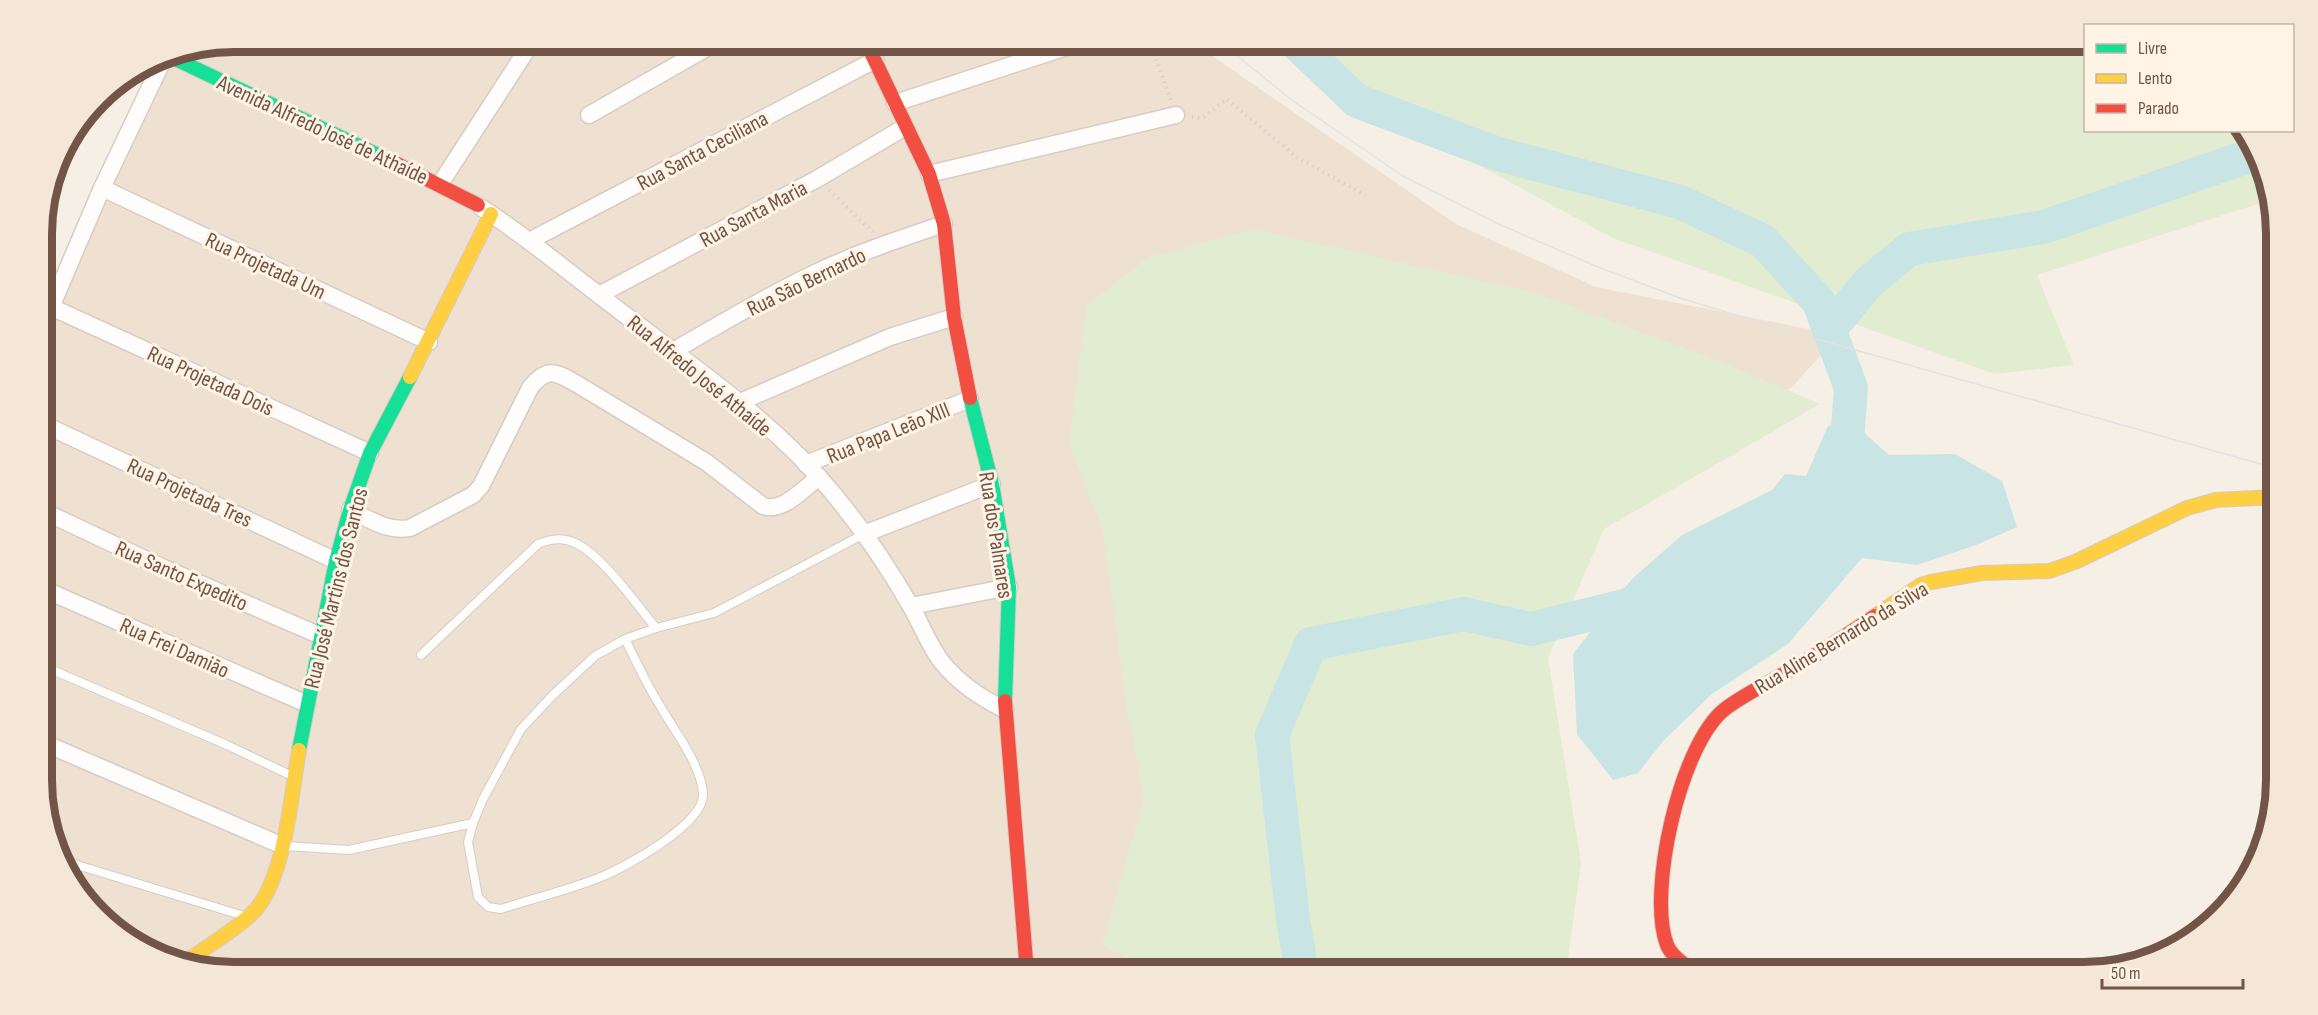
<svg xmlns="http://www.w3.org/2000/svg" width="2318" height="1015" viewBox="0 0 2318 1015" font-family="'Sofia Sans Condensed',sans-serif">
<rect width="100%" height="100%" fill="#f6efe5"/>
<path fill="#efe1d2" d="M235 42H1197L1208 53 1456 224 1596 287 1839 335 1792 387 1663 462 1261 543 1136 755 1154 803 1199 973H235L161 958 82 898 44 806 43 320 170 55Z"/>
<g fill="#e2ecd0">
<path d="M1293 42H2086V130L2242 131 2270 200 2037 275 2074 365 1995 374 1613 238 1311 74Z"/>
<path d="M1254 229 1532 292 1717 360 1820 404 1604 529 1548 658 1581 863 1566 973H1162L1102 945 1144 798 1126 703 1103 531 1069 443 1087 305 1149 257Z"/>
</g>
<path fill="#c8e4e5" d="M1861 416 1862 431 1889 455 1955 454 2002 481 2017 527 1976 545 1917 565 1862 558 1788 644 1712 694 1664 740 1638 773 1613 780 1577 734 1573 654 1632 579 1682 535 1772 490 1785 474 1806 476 1828 426Z"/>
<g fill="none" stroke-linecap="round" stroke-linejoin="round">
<g stroke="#c8e4e5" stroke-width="34">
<path d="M1295 42 1357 101 1498 154 1680 202 1763 241 1819 302 1851 388 1846 454 1839 462"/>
<path d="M1829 330 1869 282 1909 249 2044 227 2252 155"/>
<path d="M1302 973 1293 919 1272 735 1311 644 1464 614 1531 629 1628 605 1648 594"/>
</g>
<defs>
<g id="lane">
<path d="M625 639C636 661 646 683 659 704 673 729 701 764 703 793 706 823 626 867 601 877 569 890 534 898 501 909L488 907 478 897 468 842 473 823 483 799 521 729 553 695 595 656 625 639 656 628 714 613 864 534"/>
<path d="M421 655 538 544C551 539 562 537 575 543 602 555 636 604 656 628"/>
<path d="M43 666 227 745 292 776"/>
<path d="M285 846 349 850 473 823"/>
<path d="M67 862 241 915"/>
</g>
<g id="street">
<path d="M682 42 690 57"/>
<path d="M895 103 1082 42"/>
<path d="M589 115 717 42"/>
<path d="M929 174 1176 115"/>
<path d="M440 184 532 42"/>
<path d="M102 188 429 342"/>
<path d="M482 208C530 239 574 277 620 311 688 363 760 412 818 476 853 515 884 560 910 605 921 623 928 644 941 661 958 683 980 697 1005 710"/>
<path d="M529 241 875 60"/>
<path d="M599 295 817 179 905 127"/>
<path d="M51 307 370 453"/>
<path d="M43 326 102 188 165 56"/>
<path d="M673 351C719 325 763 298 811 275 854 254 899 239 944 224"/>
<path d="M740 402 890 337 954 317"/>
<path d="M43 424 336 561"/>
<path d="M806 464 970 399"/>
<path d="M350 510C369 519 388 532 410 528L473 495 481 486 530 388C547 366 556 372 577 384L706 462 763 506C783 513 804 488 819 477"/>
<path d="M43 511 164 568 321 636"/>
<path d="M864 534 992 484"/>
<path d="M43 589 307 704"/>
<path d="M911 606 1009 587"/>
<path d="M44 743 283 846"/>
</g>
<g id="fast">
<path d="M167 55 395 163"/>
<path d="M970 398 992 484 1009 587 1005 701"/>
<path d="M299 750 336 561 350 510 370 453 410 377"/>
</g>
<g id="slow">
<path d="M410 377 491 214"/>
<path d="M1875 616 1921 585 1931 582 1982 573 2049 571 2075 562 2187 508 2216 500 2275 497"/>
<path d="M184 963C202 950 246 923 258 907 286 869 291 796 299 750"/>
</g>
<g id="jam">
<path d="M866 42 929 174 944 224 954 317 970 398"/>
<path d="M395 163 478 205"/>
<path d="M1005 701 1027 973"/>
<path d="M1696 973C1685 965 1672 957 1667 945 1647 893 1680 744 1725 709 1743 695 1767 684 1787 672 1818 655 1846 635 1875 616"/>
</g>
</defs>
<use href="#lane" stroke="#d7ccc4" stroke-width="10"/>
<use href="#street" stroke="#d7ccc4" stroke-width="19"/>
<use href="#fast" stroke="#d6cbc2" stroke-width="16"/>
<use href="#slow" stroke="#d6cbc2" stroke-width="16"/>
<use href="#jam" stroke="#d6cbc2" stroke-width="16"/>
<g stroke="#d9cfcb" stroke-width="4" stroke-dasharray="1.5 4.5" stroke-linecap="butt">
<path d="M1150 42 1171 101"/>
<path d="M1192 117 1202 118 1227 99 1295 156 1365 195"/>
<path d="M829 190 873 232"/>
</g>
<use href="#lane" stroke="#fefdfb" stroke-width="8"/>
<use href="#street" stroke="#fefdfb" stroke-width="16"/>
<use href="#fast" stroke="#16e098" stroke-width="14"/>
<use href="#slow" stroke="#ffcf43" stroke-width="14"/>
<use href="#jam" stroke="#f24e42" stroke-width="14"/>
<path stroke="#e3e1e2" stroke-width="1.5" d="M1220 42 1293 101 1403 176 1501 225 1598 267 1680 298 1788 331 2275 468"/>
</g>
<g text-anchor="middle" stroke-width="6" stroke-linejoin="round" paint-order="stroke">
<g font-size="22" fill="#725547" stroke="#fff4e5">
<text transform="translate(323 129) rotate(25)" y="8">Avenida Alfredo José de Athaíde</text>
<text transform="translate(702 150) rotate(-28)" y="8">Rua Santa Ceciliana</text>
<text transform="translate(753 213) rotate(-28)" y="8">Rua Santa Maria</text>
<text transform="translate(266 265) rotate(25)" y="8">Rua Projetada Um</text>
<text transform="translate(806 281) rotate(-26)" y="8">Rua São Bernardo</text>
<text transform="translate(700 375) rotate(39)" y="8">Rua Alfredo José Athaíde</text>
<text transform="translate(211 380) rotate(25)" y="8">Rua Projetada Dois</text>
<text transform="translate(888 432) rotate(-22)" y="8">Rua Papa Leão XIII</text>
<text transform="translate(190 492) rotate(25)" y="8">Rua Projetada Tres</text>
<text transform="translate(997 535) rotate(81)" y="8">Rua dos Palmares</text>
<text transform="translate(182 575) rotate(24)" y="8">Rua Santo Expedito</text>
<text transform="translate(335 588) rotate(-76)" y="8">Rua José Martins dos Santos</text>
<text transform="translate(1841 637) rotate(-31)" y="8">Rua Aline Bernardo da Silva</text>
<text transform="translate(175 647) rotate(24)" y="8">Rua Frei Damião</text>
</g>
</g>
<path d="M0 0H2318V1015H0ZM234 52H2084A182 182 0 0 1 2266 234V780A182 182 0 0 1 2084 962H234A182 182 0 0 1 52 780V234A182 182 0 0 1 234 52Z" fill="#f4e7d8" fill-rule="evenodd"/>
<path fill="none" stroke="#725547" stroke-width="8" d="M234 52H2084A182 182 0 0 1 2266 234V780A182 182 0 0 1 2084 962H234A182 182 0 0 1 52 780V234A182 182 0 0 1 234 52Z"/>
<rect x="2084" y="24" width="210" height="108" fill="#fff4e5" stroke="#c7b4a6" stroke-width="1.5"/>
<rect x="2096" y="44" width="30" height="9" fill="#16e098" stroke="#c7b4a6" stroke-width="1.5"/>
<text x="2138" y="54" font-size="18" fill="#725547">Livre</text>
<rect x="2096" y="74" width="30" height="9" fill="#ffcf43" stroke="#c7b4a6" stroke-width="1.5"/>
<text x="2138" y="84" font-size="18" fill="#725547">Lento</text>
<rect x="2096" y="104" width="30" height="9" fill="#f24e42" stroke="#c7b4a6" stroke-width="1.5"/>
<text x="2138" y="114" font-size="18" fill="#725547">Parado</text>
<path d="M2102 979v9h141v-9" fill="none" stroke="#725547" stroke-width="3"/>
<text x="2111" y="979" font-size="18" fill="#725547" stroke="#fff4e5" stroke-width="4.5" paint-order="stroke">50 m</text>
</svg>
